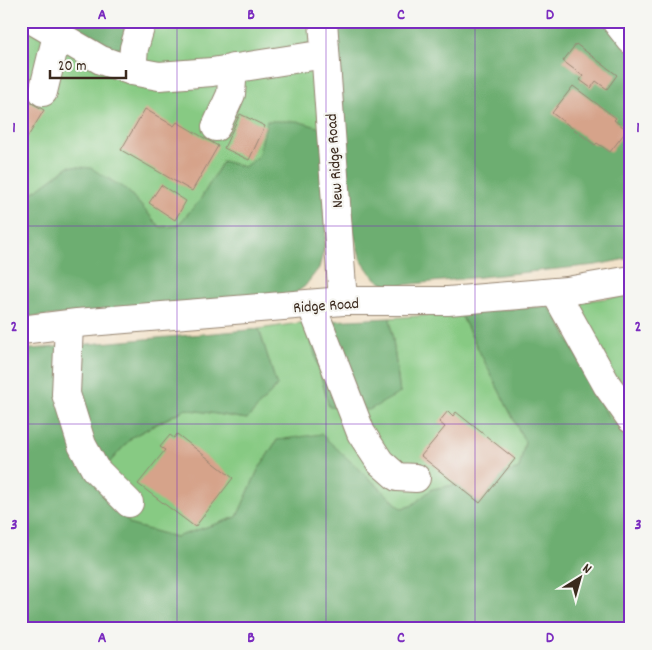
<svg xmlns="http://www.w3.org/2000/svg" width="652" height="650" viewBox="0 0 652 650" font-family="Dekko,sans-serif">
<rect width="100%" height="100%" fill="#f6f6f2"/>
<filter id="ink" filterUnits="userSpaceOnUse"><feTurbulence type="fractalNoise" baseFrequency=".02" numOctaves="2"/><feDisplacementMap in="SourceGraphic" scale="10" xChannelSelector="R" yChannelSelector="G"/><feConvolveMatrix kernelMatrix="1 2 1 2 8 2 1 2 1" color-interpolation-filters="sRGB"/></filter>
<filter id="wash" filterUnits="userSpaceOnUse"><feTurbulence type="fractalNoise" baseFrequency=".0096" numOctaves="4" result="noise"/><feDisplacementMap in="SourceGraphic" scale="20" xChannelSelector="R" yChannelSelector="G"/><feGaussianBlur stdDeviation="1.12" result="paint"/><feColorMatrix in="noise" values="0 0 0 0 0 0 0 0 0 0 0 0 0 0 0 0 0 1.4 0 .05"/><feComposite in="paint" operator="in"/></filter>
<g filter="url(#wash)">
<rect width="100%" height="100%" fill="#f2e0c5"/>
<g fill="#87ca83" stroke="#617a50">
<path d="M21 21 129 34 120 21H312L321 128 267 121 258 157 244 167 223 161 200 200 177 226 160 227 127 190 69 166 34 192H21Z"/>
<path d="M631 295V436L609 419 556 316 546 306Z"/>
<path d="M460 313 525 442 519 469 492 478 433 489 411 506 401 508 354 464 277 440 258 470 237 517 176 537 131 525 95 479 132 437 186 409 247 419 277 386 259 329 306 322 400 393 390 318Z"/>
</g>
<g fill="#6dae71" stroke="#546c48">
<path d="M51 21H120L129 33 121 47 107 54Z"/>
<path d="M336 21H631V258L596 265 393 286 380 282 371 274 361 260 351 223Z"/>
<path d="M267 121H297L321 128 328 214 324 249 319 268 305 286 292 296 21 318V192H34L69 166 91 168 127 190 160 227 177 226 200 200 223 161 244 167 258 157Z"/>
<path d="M546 306 556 316 609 419 631 436V629H21V350L259 329 277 386 247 419 185 409 132 437 95 479 131 525 176 537 237 517 258 470 277 440 321 434 401 508 411 506 432 489 492 478 519 469 525 442 460 313Z"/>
<path d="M390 318 400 393 369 410 329 407 306 322Z"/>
</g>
<g id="blocks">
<g fill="#d6a38a">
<path d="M576 44 617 75 607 89 596 81 591 88 580 80 583 76 563 61Z"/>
<path d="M573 86 616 118 614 120 627 130 610 152 597 143 595 145 552 113Z"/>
<path d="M21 97 44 110 21 148Z"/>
<path d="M145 109 174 126 177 122 218 146 192 191 121 150Z"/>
<path d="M240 114 265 126 249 160 224 148Z"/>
<path d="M161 185 186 201 175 220 149 203Z"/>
<path d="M448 411 453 416 456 412 515 459 480 503 421 456 445 427 439 422Z"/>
<path d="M177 434 233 478 195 527 138 484 165 450 160 447 170 435 174 438Z"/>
</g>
</g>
</g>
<g filter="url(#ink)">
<use href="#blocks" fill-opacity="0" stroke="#968572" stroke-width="1"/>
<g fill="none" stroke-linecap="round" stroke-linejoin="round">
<defs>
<g id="minor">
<path d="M34 21 101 60 132 71 159 76 212 72 325 54"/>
<path d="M323 21 343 301"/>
<path d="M616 21 631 40"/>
<path d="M132 71 134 48 142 21"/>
<path d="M43 92 57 35"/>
<path d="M216 127 231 94 233 68"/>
<path d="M555 292 607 385 631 419"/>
<path d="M311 304 361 433 380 462 397 477 416 478"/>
<path d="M69 325 66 394 82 445 95 469 129 503"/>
<path d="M21 330 77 323 343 301H448L567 291 631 280"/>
</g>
</defs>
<use href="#minor" stroke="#968572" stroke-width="30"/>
<use href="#minor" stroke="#fff" stroke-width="28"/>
</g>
</g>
<path fill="none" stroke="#7b2cbf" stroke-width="1" stroke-opacity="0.55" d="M177 21V629M326 21V629M475 21V629M21 226H631M21 424H631"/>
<g text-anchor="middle" stroke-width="4.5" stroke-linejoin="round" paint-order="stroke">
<g font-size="16" fill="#3b2a1e" stroke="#f6f6f2">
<text transform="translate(333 161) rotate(-94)" y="6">New Ridge Road</text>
<text transform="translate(326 304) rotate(-4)" y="6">Ridge Road</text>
</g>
</g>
<rect width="652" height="650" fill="none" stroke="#f6f6f2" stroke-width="55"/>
<g transform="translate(580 578) rotate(37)" stroke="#f6f6f2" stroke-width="4" paint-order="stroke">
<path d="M0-4L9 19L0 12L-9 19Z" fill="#3b2a1e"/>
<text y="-8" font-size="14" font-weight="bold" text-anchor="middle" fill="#3b2a1e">N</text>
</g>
<path d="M50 70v8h76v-8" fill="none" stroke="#3b2a1e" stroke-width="2.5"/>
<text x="58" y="70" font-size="15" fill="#3b2a1e" stroke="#f6f6f2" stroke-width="4" paint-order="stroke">20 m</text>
<rect x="28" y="28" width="596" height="594" fill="none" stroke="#7b2cbf" stroke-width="2"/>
<g font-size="16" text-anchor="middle" font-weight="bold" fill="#7b2cbf">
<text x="102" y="19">A</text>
<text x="251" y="19">B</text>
<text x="401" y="19">C</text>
<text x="550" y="19">D</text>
<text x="14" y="132">1</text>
<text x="638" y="132">1</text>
<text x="14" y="331">2</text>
<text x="638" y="331">2</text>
<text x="14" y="529">3</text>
<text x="638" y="529">3</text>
<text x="102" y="642">A</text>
<text x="251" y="642">B</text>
<text x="401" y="642">C</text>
<text x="550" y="642">D</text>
</g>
</svg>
